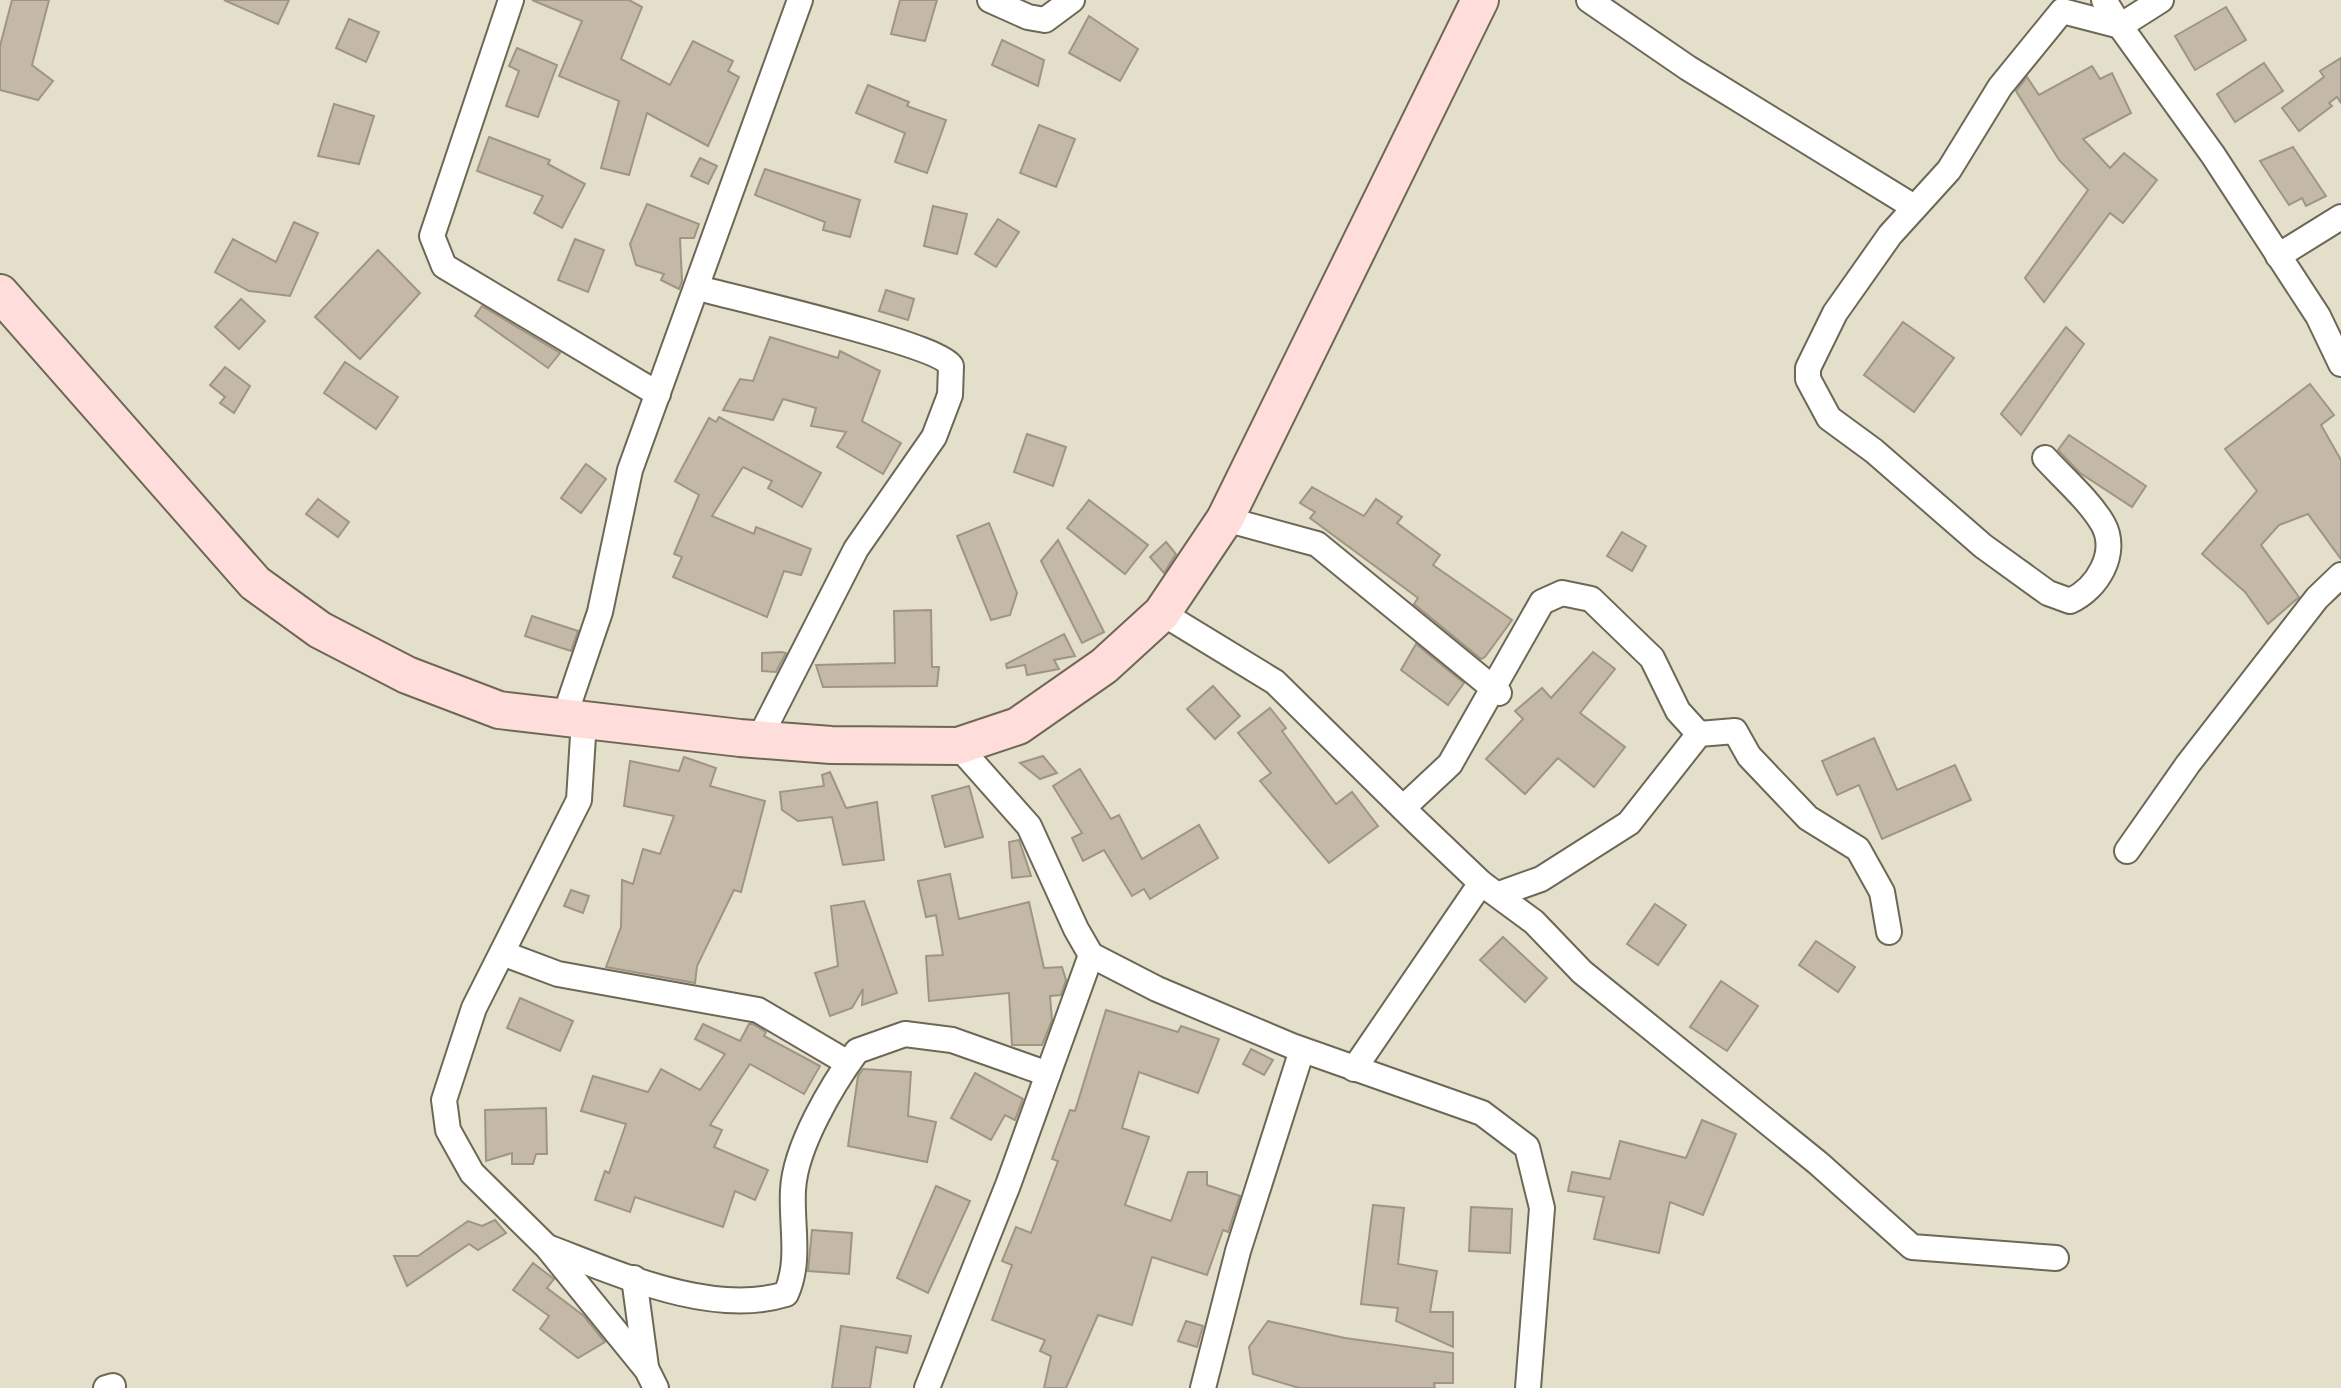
<svg xmlns="http://www.w3.org/2000/svg" width="2341" height="1388" viewBox="0 0 2341 1388" font-family="Bitter,serif">
<rect width="100%" height="100%" fill="#e4dfca"/>
<g fill="#c4b9a6" stroke="#a09584" stroke-width="2">
<path d="M12 0H49L32 65 53 81 38 100 0 90V46Z"/>
<path d="M224 0H289L278 24Z"/>
<path d="M532 0H629L642 7 621 59 670 85 693 41 733 61 728 71 739 77 708 146 647 113 629 175 601 168 619 101 559 76 582 21Z"/>
<path d="M900 0H937L925 41 891 34Z"/>
<path d="M2226 7 2246 40 2195 70 2175 36Z"/>
<path d="M1089 16 1138 49 1120 81 1069 53Z"/>
<path d="M349 19 379 32 366 62 336 48Z"/>
<path d="M1002 40 1044 60 1038 86 992 65Z"/>
<path d="M517 48 557 65 538 117 506 106 519 71 509 66Z"/>
<path d="M2341 58V103L2337 97 2329 103 2332 106 2299 131 2282 108 2324 77 2320 71Z"/>
<path d="M2264 63 2283 91 2235 122 2217 94Z"/>
<path d="M2092 66 2100 79 2112 73 2131 113 2083 139 2110 168 2124 153 2157 180 2123 223 2110 213 2044 302 2025 278 2088 190 2059 160 2016 91 2027 77 2039 95Z"/>
<path d="M868 85 909 102 907 106 946 120 927 173 895 162 905 133 856 113Z"/>
<path d="M334 104 374 116 359 164 318 156Z"/>
<path d="M1039 125 1075 139 1056 187 1020 173Z"/>
<path d="M489 137 550 160 548 164 585 184 562 228 534 213 543 196 477 171Z"/>
<path d="M2293 147 2326 196 2306 206 2302 198 2289 205 2260 161Z"/>
<path d="M700 158 717 166 708 184 691 176Z"/>
<path d="M765 169 860 200 850 237 823 230 825 222 755 195Z"/>
<path d="M647 204 699 224 694 238H680L682 281 679 289 661 280 664 274 636 265 630 244Z"/>
<path d="M933 206 967 214 957 254 924 246Z"/>
<path d="M998 219 1019 232 996 267 975 254Z"/>
<path d="M294 222 318 233 290 296 249 291 215 272 233 239 276 262Z"/>
<path d="M575 239 604 250 588 292 558 280Z"/>
<path d="M378 250 420 293 360 359 315 317Z"/>
<path d="M886 290 914 299 908 320 879 311Z"/>
<path d="M241 299 265 321 239 349 215 327Z"/>
<path d="M482 306 560 353 548 368 475 316Z"/>
<path d="M1903 322 1954 358 1914 412 1864 375Z"/>
<path d="M2066 327 2084 344 2021 435 2001 414Z"/>
<path d="M770 337 838 358 840 351 880 371 862 421 901 443 883 474 837 447 846 432 811 426 816 408 783 399 773 420 723 410 740 379 753 381Z"/>
<path d="M345 362 398 397 376 429 324 393Z"/>
<path d="M225 367 250 386 234 413 220 403 225 397 210 385Z"/>
<path d="M2310 384 2334 415 2321 425 2341 460V559L2308 514 2279 525 2261 545 2299 597 2268 624 2245 592 2202 554 2257 491 2225 449Z"/>
<path d="M719 417 821 473 802 507 768 488 772 481 743 467 712 516 754 534 756 527 811 549 801 575 784 571 767 617 673 577 682 557 674 554 699 495 675 481 709 418 716 422Z"/>
<path d="M1027 434 1066 447 1053 486 1014 472Z"/>
<path d="M2069 435 2146 486 2132 507 2080 473 2058 450Z"/>
<path d="M586 464 606 479 581 513 561 498Z"/>
<path d="M1312 487 1364 516 1376 499 1402 517 1397 523 1440 555 1433 565 1512 620 1485 657 1481 659 1414 604 1418 598 1310 518 1315 512 1300 503Z"/>
<path d="M318 499 349 522 338 537 306 514Z"/>
<path d="M1089 500 1148 545 1125 574 1067 528Z"/>
<path d="M989 523 1017 593 1010 615 991 620 957 536Z"/>
<path d="M1622 532 1646 546 1632 571 1607 556Z"/>
<path d="M1058 540 1104 632 1082 643 1041 561Z"/>
<path d="M1166 542 1176 554 1164 573 1150 557Z"/>
<path d="M931 610 932 667H939L937 686 823 687 816 665 895 663 894 611Z"/>
<path d="M532 616 578 631 571 651 525 636Z"/>
<path d="M1064 634 1075 656 1054 660 1059 669 1027 675 1025 665 1007 668 1006 664Z"/>
<path d="M1416 644 1464 683 1448 705 1401 670Z"/>
<path d="M1593 652 1615 669 1580 713 1625 747 1594 787 1558 758 1525 794 1486 759 1523 719 1515 711 1542 688 1551 698Z"/>
<path d="M762 653 781 652 786 653 776 672 762 671Z"/>
<path d="M1213 686 1240 716 1215 739 1187 709Z"/>
<path d="M1270 708 1286 728 1282 731 1336 804 1352 792 1378 826 1329 863 1260 781 1271 773 1238 733Z"/>
<path d="M1874 738 1897 790 1955 765 1971 800 1882 839 1859 785 1837 795 1822 761Z"/>
<path d="M1043 756 1057 773 1040 779 1020 763Z"/>
<path d="M684 757 716 768 710 786 765 801 741 892 734 890 697 966 695 983 606 967 621 927 622 880 633 884 643 849 660 854 674 816 624 806 630 761 679 771Z"/>
<path d="M1080 769 1111 819 1119 815 1142 859 1199 825 1218 858 1150 899 1144 889 1132 896 1104 850 1083 861 1072 838 1082 833 1053 786Z"/>
<path d="M830 772 846 808 877 802 884 860 843 865 832 817 798 821 782 810 780 792 824 786 822 775Z"/>
<path d="M969 786 983 837 945 847 932 796Z"/>
<path d="M1019 840 1031 876 1012 878 1009 842Z"/>
<path d="M950 874 959 919 1029 902 1044 968 1062 967 1066 980 1061 995 1050 996 1052 1020 1042 1045H1012L1009 993 929 1001 926 956 943 955 936 915 926 917 918 881Z"/>
<path d="M571 890 589 896 583 913 564 906Z"/>
<path d="M864 901 897 993 862 1005 863 989 852 1008 830 1016 815 973 838 966 831 906Z"/>
<path d="M1655 904 1686 925 1658 965 1627 944Z"/>
<path d="M1503 937 1547 978 1525 1002 1480 960Z"/>
<path d="M1816 941 1855 967 1838 992 1799 965Z"/>
<path d="M1721 981 1758 1006 1727 1051 1690 1027Z"/>
<path d="M520 998 573 1021 560 1051 507 1028Z"/>
<path d="M1106 1010 1178 1032 1181 1026 1219 1039 1198 1093 1139 1072 1122 1128 1149 1137 1125 1205 1171 1221 1188 1172H1207V1185L1240 1196 1228 1232 1223 1230 1207 1275 1152 1257 1132 1325 1098 1315 1066 1388H1044L1051 1356 1040 1351 1045 1340 992 1320 1012 1265 1002 1261 1016 1227 1031 1233 1058 1161 1052 1159 1070 1110 1075 1111Z"/>
<path d="M703 1024 740 1041 749 1024H753L766 1032 764 1036 820 1066 804 1094 750 1064 710 1125 722 1130 714 1147 768 1170 755 1200 735 1191 723 1227 635 1197 630 1212 595 1200 605 1171 609 1173 626 1124 581 1111 593 1076 648 1092 661 1069 700 1090 725 1054 695 1039Z"/>
<path d="M1251 1049 1273 1060 1264 1075 1243 1064Z"/>
<path d="M863 1069 911 1072 908 1116 936 1122 927 1162 848 1146 858 1076Z"/>
<path d="M975 1073 1023 1099 1015 1120 1005 1115 991 1140 951 1118Z"/>
<path d="M546 1108 547 1154H536L533 1164H512V1153L486 1161 485 1110Z"/>
<path d="M1702 1120 1736 1134 1703 1215 1670 1202 1659 1253 1594 1239 1604 1197 1568 1191 1572 1172 1610 1179 1620 1141 1686 1158Z"/>
<path d="M936 1186 970 1201 928 1293 897 1278Z"/>
<path d="M1373 1205 1404 1208 1398 1264 1437 1271 1430 1312H1453V1347L1396 1321 1398 1308 1361 1304Z"/>
<path d="M1471 1207 1512 1209 1510 1253 1469 1251Z"/>
<path d="M495 1220 506 1233 478 1250 469 1244 407 1286 394 1256H418L468 1221 482 1226Z"/>
<path d="M812 1230 852 1233 849 1274 808 1271Z"/>
<path d="M533 1263 554 1279 547 1288 584 1316 605 1342 578 1358 540 1329 549 1316 513 1290Z"/>
<path d="M1186 1321 1203 1326 1197 1347 1178 1341Z"/>
<path d="M1268 1321 1345 1338 1453 1353V1383H1434L1435 1388H1299L1253 1374 1249 1347Z"/>
<path d="M841 1326 911 1336 907 1353 876 1347 870 1388H832Z"/>
</g>
<g fill="none" stroke-linecap="round" stroke-linejoin="round">
<defs>
<g id="street">
<path d="M511 0 432 236 444 266 658 394"/>
<path d="M990 0 1028 17 1045 20 1072 0"/>
<path d="M1589 0 1688 68 1914 207"/>
<path d="M2161 0 2120 26 2213 155 2318 316 2341 364"/>
<path d="M2278 256 2341 217"/>
<path d="M698 288C735 298 938 344 951 366L950 395 934 437 856 549 759 739"/>
<path d="M2045 458C2063 478 2089 500 2103 524 2119 553 2097 589 2070 601L2048 593 1983 546 1874 451 1829 418 1808 379V368L1835 313 1890 235 1949 170 2000 87 2062 11 2120 26 2104 0"/>
<path d="M1225 519 1317 544 1499 693"/>
<path d="M1162 613 1275 682 1417 822 1481 883 1534 922 1582 972 1818 1163 1912 1247 2056 1258"/>
<path d="M564 718 600 612 630 470 800 0"/>
<path d="M584 720 579 800 474 1008 444 1100 448 1130 472 1173 547 1247 647 1370 656 1388"/>
<path d="M958 746 1029 826 1076 929 1091 955 1157 989 1292 1046 1482 1113 1527 1147 1542 1208 1528 1388"/>
<path d="M1403 808 1450 764 1542 602 1562 593 1591 599 1652 658 1678 711 1699 734"/>
<path d="M2127 851 2188 764 2317 598 2341 575"/>
<path d="M1499 894 1541 879 1629 823 1699 734 1735 731 1749 756 1808 818 1858 849 1882 892 1889 932"/>
<path d="M502 953 558 974 758 1010 848 1063"/>
<path d="M1354 1069 1481 883"/>
<path d="M550 1248C619 1274 712 1317 786 1294 801 1261 791 1225 793 1190 795 1147 832 1085 857 1051L905 1034 952 1040 1048 1074"/>
<path d="M634 1278 646 1367"/>
<path d="M106 1388 113 1386"/>
<path d="M927 1388 1008 1185 1091 955"/>
<path d="M1203 1388 1238 1251 1302 1050"/>
</g>
<path id="secondary" d="M0 293 255 583 320 630 407 675 499 710 740 738 831 745 958 746 1018 726 1104 666 1162 613 1225 519 1480 0"/>
</defs>
<use href="#street" stroke="#6d6856" stroke-width="28"/>
<use href="#secondary" stroke="#6d6856" stroke-width="40"/>
<use href="#street" stroke="#fff" stroke-width="24"/>
<use href="#secondary" stroke="#ffddda" stroke-width="36"/>
</g>
</svg>
